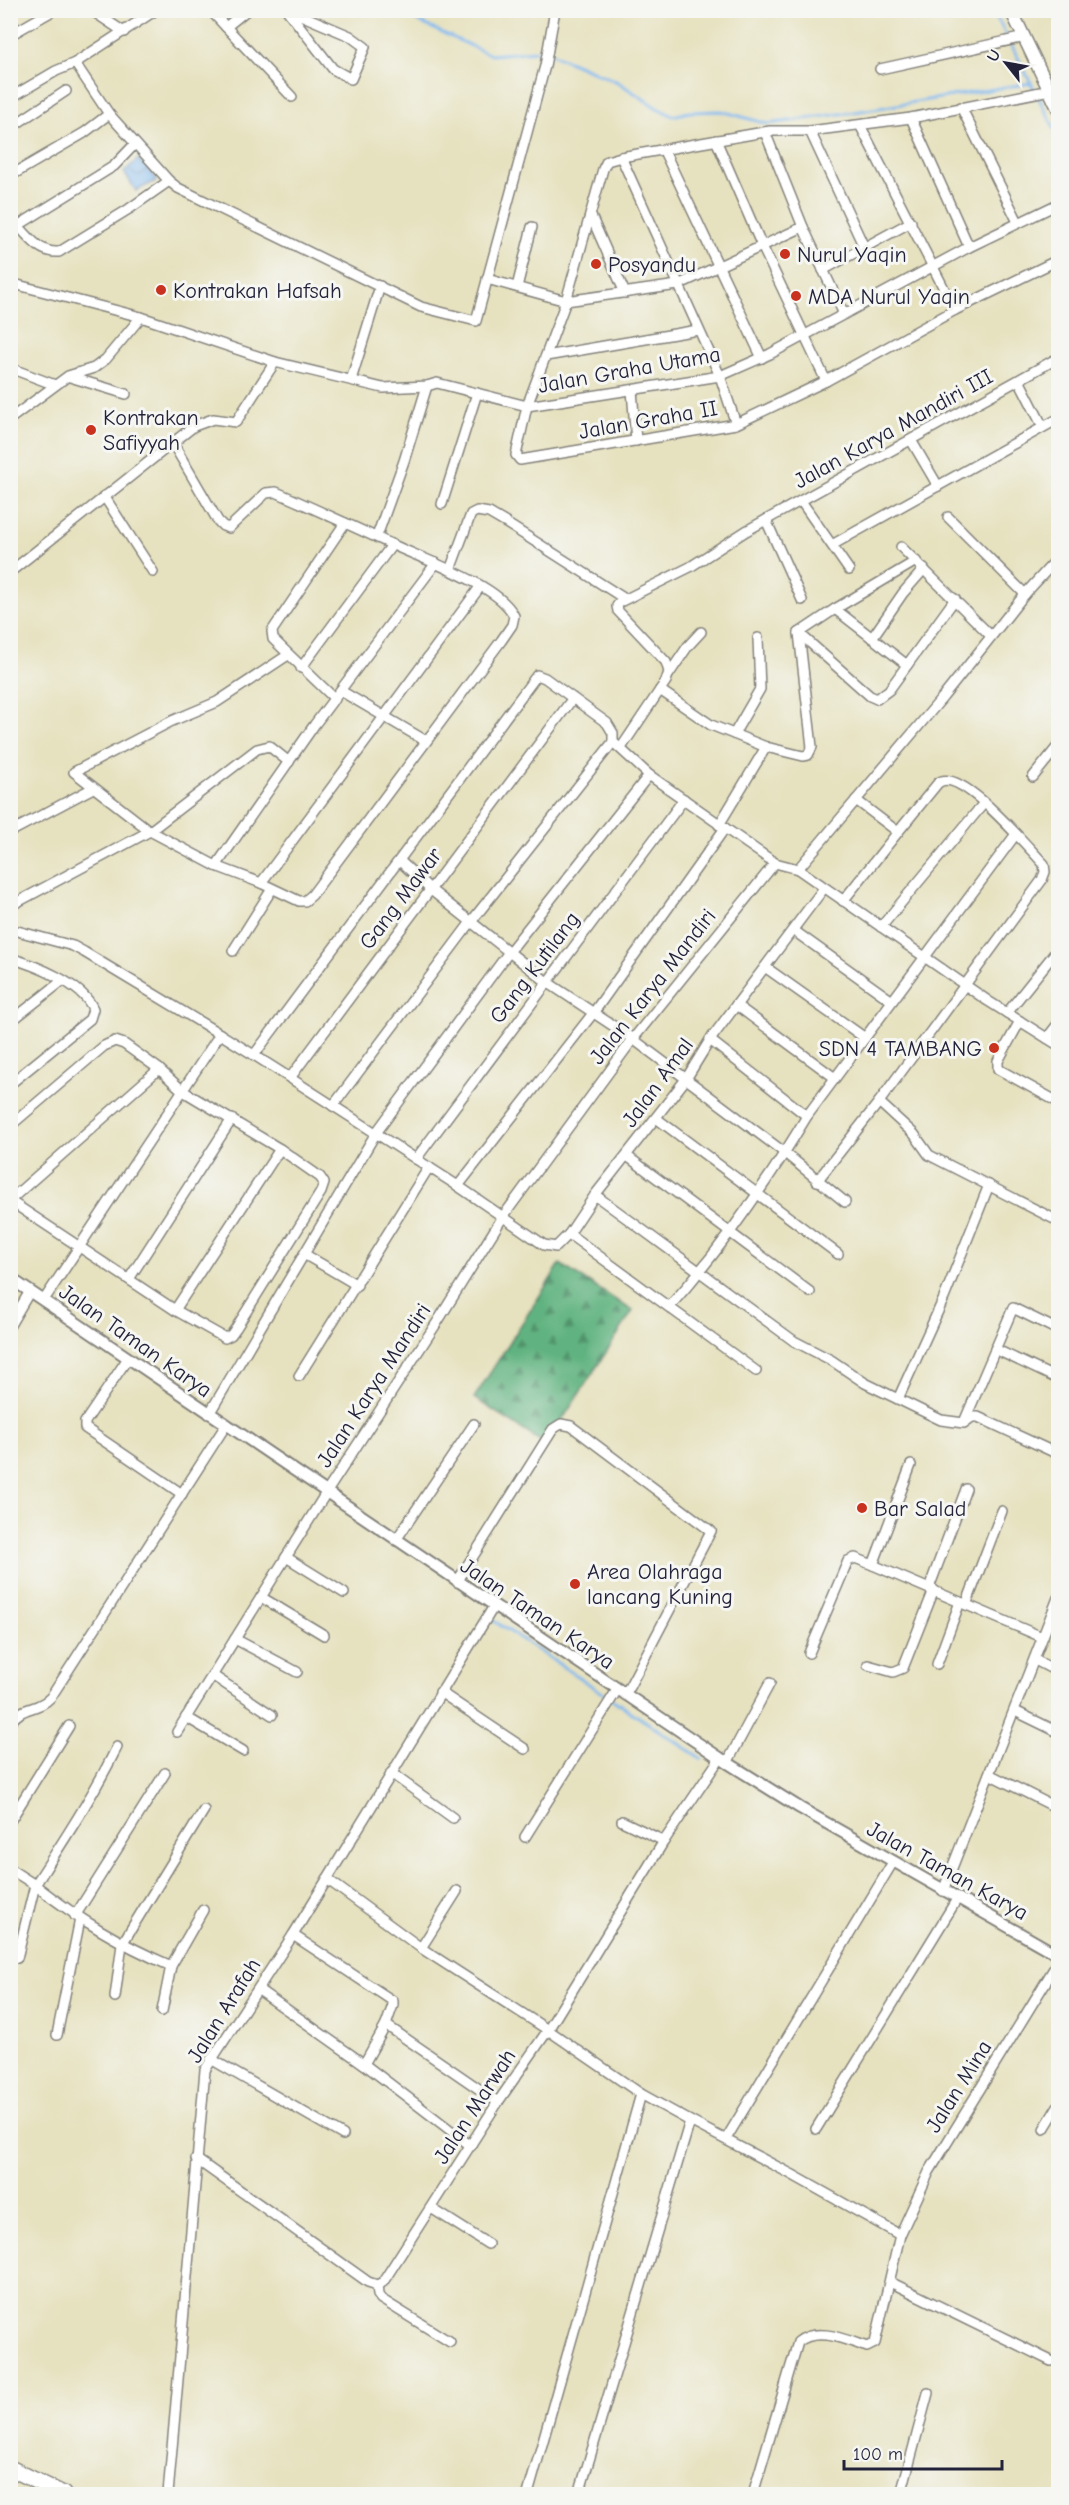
<svg xmlns="http://www.w3.org/2000/svg" width="1069" height="2505" viewBox="0 0 1069 2505" font-family="'Comic Neue',sans-serif">
<defs>
<pattern id="forest-firs" width="22" height="20" patternUnits="userSpaceOnUse" patternTransform="scale(1.5)"><rect width="22" height="20" fill="#60b380"/><path d="M5 1l3.5 6h-7zM16 11l3.5 6h-7z" fill="#4f916a"/></pattern>
<pattern id="water-waves" width="16" height="10" patternUnits="userSpaceOnUse" patternTransform="scale(1.5)"><rect width="16" height="10" fill="#7fb8ef"/><path d="M0 5q4-4 8 0t8 0" fill="none" stroke="#6895c3"/></pattern>
</defs>
<rect width="100%" height="100%" fill="#f6f6f2"/>
<filter id="ink" filterUnits="userSpaceOnUse"><feTurbulence type="fractalNoise" baseFrequency=".0167" numOctaves="2"/><feDisplacementMap in="SourceGraphic" scale="12" xChannelSelector="R" yChannelSelector="G"/><feConvolveMatrix kernelMatrix="1 2 1 2 8 2 1 2 1" color-interpolation-filters="sRGB"/></filter>
<filter id="wash" filterUnits="userSpaceOnUse"><feTurbulence type="fractalNoise" baseFrequency=".008" numOctaves="4" result="noise"/><feDisplacementMap in="SourceGraphic" scale="24" xChannelSelector="R" yChannelSelector="G"/><feGaussianBlur stdDeviation="1.35" result="paint"/><feColorMatrix in="noise" values="0 0 0 0 0 0 0 0 0 0 0 0 0 0 0 0 0 1.4 0 .05"/><feComposite in="paint" operator="in"/></filter>
<g filter="url(#wash)">
<rect width="100%" height="100%" fill="#e6e1be"/>
<path fill="url(#forest-firs)" stroke="#416a5e" stroke-width="1.5" d="M560 1264 633 1311 546 1445 474 1398Z"/>
<path fill="url(#water-waves)" stroke="#506d95" stroke-width="1.5" d="M138 159 158 180 136 191 124 172Z"/>
<g fill="none" stroke-linecap="round" stroke-linejoin="round">
<g stroke="#7fb8ef" stroke-width="3">
<path d="M371 10 395 17H408L491 55 547 50 561 58 618 82 657 108 673 116 689 112 721 111 768 124 854 112 1031 83"/>
<path d="M993 10 1058 135"/>
<path d="M491 1619 702 1759"/>
</g>
</g>
</g>
<g filter="url(#ink)">
<g fill="none" stroke-linecap="round" stroke-linejoin="round">
<defs>
<g id="minor">
<path d="M91 10 124 32"/>
<path d="M210 10 292 97"/>
<path d="M287 10 333 69 351 79 365 47 350 36 289 10"/>
<path d="M1014 15 1027 10"/>
<path d="M226 27 247 10"/>
<path d="M10 35 54 10"/>
<path d="M75 63 109 114 169 181 178 188 421 307 476 321 545 66 555 10"/>
<path d="M880 69 1025 37"/>
<path d="M10 98 56 71 75 63 156 10"/>
<path d="M961 107 1018 222"/>
<path d="M911 118 969 247"/>
<path d="M860 125 955 310"/>
<path d="M10 128 66 91"/>
<path d="M810 131 864 247"/>
<path d="M765 132 803 227"/>
<path d="M716 140 762 246 826 381"/>
<path d="M664 151 762 358"/>
<path d="M621 157 770 131H810L911 118 1050 90"/>
<path d="M10 176 84 133 109 114"/>
<path d="M591 216 625 293"/>
<path d="M10 217C25 231 37 254 59 252L129 209 169 181"/>
<path d="M19 225 114 166 135 144"/>
<path d="M823 270 911 222"/>
<path d="M487 279 566 301 678 285 803 227 844 314"/>
<path d="M10 280 14 284 141 317 275 362 383 388 427 386 437 383 527 406 720 376 770 354 969 247 1058 204"/>
<path d="M517 287 532 227"/>
<path d="M546 356 698 330"/>
<path d="M10 368 55 385"/>
<path d="M70 377 126 394"/>
<path d="M351 380 380 286"/>
<path d="M1019 380 1043 427"/>
<path d="M632 390 636 441"/>
<path d="M10 419 68 376 94 368 106 359 141 317"/>
<path d="M736 424 720 376 621 157 607 161 603 169 566 301 527 406 516 455 520 460 736 424 826 381 955 310 1058 260"/>
<path d="M911 440 938 486"/>
<path d="M172 442 218 521 223 526 229 528 266 493 276 492C315 509 354 527 393 545 423 559 501 586 514 616L512 625 501 641 312 895 305 901H299L261 883"/>
<path d="M104 496 153 572"/>
<path d="M801 501 849 570"/>
<path d="M442 504 477 393"/>
<path d="M948 517 1025 594"/>
<path d="M766 520 802 600"/>
<path d="M377 536 404 461 427 386"/>
<path d="M832 545 1058 419"/>
<path d="M901 547 991 636"/>
<path d="M450 570 471 514 477 511 489 513 506 523 625 599"/>
<path d="M10 572 194 426 213 419 236 422 275 362"/>
<path d="M835 609 907 665"/>
<path d="M799 633 870 696 877 699 889 690 955 599"/>
<path d="M872 638 903 593 924 569"/>
<path d="M288 655 217 702 172 721 74 772 150 831 216 866 261 883 480 587"/>
<path d="M301 668 392 545"/>
<path d="M669 674 688 646 701 632"/>
<path d="M660 690 711 725 766 747 803 756 808 755 812 747 799 633 835 609 916 561"/>
<path d="M341 691 426 741"/>
<path d="M573 698 290 1078 254 1055 537 675 545 678 607 723 613 733V742L649 775 775 863"/>
<path d="M335 699 273 639 272 631 345 523"/>
<path d="M734 734 760 689 758 638"/>
<path d="M621 748 666 681 669 672 666 662 618 611 617 606 620 602 690 567 746 531 1058 358"/>
<path d="M1033 777 1058 746"/>
<path d="M719 825 766 747"/>
<path d="M10 832 93 788"/>
<path d="M400 861 431 890 547 982 633 1039 785 1153 845 1202"/>
<path d="M216 866 315 724 436 563"/>
<path d="M798 869 988 1001 1058 1045"/>
<path d="M843 901 898 832 856 800"/>
<path d="M10 906 150 831 257 749 269 746 289 762"/>
<path d="M881 927 984 803"/>
<path d="M10 929 73 946 84 952 220 1034"/>
<path d="M793 930 892 1001"/>
<path d="M233 951 272 889"/>
<path d="M10 958C35 965 83 984 93 1009L90 1019 10 1084"/>
<path d="M765 967 865 1038"/>
<path d="M736 1005 835 1078"/>
<path d="M1007 1013 1058 949"/>
<path d="M1020 1021 998 1061V1069L1058 1102"/>
<path d="M10 1022 62 981"/>
<path d="M1047 1038 1058 1024"/>
<path d="M710 1040 807 1116"/>
<path d="M290 1078 458 1186 544 1245 556 1247 569 1234 595 1195 686 1079 710 1040 824 888"/>
<path d="M879 1102 914 1134 929 1155 1058 1221"/>
<path d="M333 1106 471 922 613 742"/>
<path d="M656 1118 838 1254"/>
<path d="M10 1126 104 1046 115 1041 124 1044 159 1069 183 1091 280 1149 320 1177 324 1183 321 1192 236 1328 231 1335 225 1338 175 1310 10 1201"/>
<path d="M627 1156 810 1292"/>
<path d="M416 1159 684 799"/>
<path d="M817 1181 879 1102 1042 880 1045 872 1044 864C1028 848 960 765 938 783L898 832"/>
<path d="M458 1186 594 1012 725 828"/>
<path d="M595 1195 794 1341 831 1360 865 1383 941 1420 964 1423 972 1417H978L1058 1454"/>
<path d="M10 1200 159 1069"/>
<path d="M569 1234 756 1371"/>
<path d="M304 1254 357 1285"/>
<path d="M129 1279 232 1119"/>
<path d="M44 1300 220 1034 254 1055"/>
<path d="M670 1306C722 1248 767 1183 807 1116L1016 834"/>
<path d="M175 1310 280 1149"/>
<path d="M10 1325 30 1291"/>
<path d="M995 1349 1058 1379"/>
<path d="M128 1358 85 1422V1428L182 1494"/>
<path d="M299 1376 429 1167"/>
<path d="M898 1399 944 1298 989 1185"/>
<path d="M209 1414 376 1133 509 952 649 775"/>
<path d="M964 1422 1013 1308 1058 1330"/>
<path d="M396 1540 474 1424"/>
<path d="M286 1557 344 1593"/>
<path d="M873 1565 1042 1637"/>
<path d="M457 1582 553 1429 561 1424 571 1426 711 1531 625 1695"/>
<path d="M929 1588 966 1489"/>
<path d="M261 1597 324 1635"/>
<path d="M966 1605 1002 1511"/>
<path d="M235 1639 297 1672"/>
<path d="M809 1653 848 1561 855 1558 873 1565 911 1465"/>
<path d="M1035 1660 1058 1672"/>
<path d="M937 1664 960 1602"/>
<path d="M868 1665 893 1672 903 1668 934 1590"/>
<path d="M212 1675 272 1715"/>
<path d="M440 1692 525 1749"/>
<path d="M1015 1711 1058 1732"/>
<path d="M186 1717 243 1751"/>
<path d="M10 1723C23 1704 37 1712 51 1697L226 1425"/>
<path d="M177 1732 326 1493 438 1321 502 1218 633 1039 775 863 798 869 943 697 1025 594 1058 558"/>
<path d="M727 1763 770 1683"/>
<path d="M391 1773 453 1818"/>
<path d="M989 1774 1055 1807"/>
<path d="M10 1821 69 1726"/>
<path d="M622 1821 664 1841"/>
<path d="M525 1837 617 1690"/>
<path d="M10 1869 35 1885C64 1840 93 1796 117 1747"/>
<path d="M327 1879 421 1948 548 2030 641 2094 528 2494"/>
<path d="M943 1891 1058 1598"/>
<path d="M75 1916 165 1773"/>
<path d="M293 1935 393 2001V2005L386 2025"/>
<path d="M421 1948 457 1891"/>
<path d="M17 1958 35 1885C80 1920 118 1943 171 1966"/>
<path d="M259 1990 364 2064 471 2146"/>
<path d="M115 1997 122 1944 204 1810"/>
<path d="M162 2011 171 1966 203 1910"/>
<path d="M57 2035 80 1919"/>
<path d="M211 2059 343 2135"/>
<path d="M364 2064 386 2025 498 2102"/>
<path d="M690 2121 791 2174 900 2235"/>
<path d="M816 2129 957 1899"/>
<path d="M1044 2129 1058 2106"/>
<path d="M726 2139 893 1862"/>
<path d="M196 2159 368 2282 377 2285 383 2282 498 2102 548 2030 664 1841 720 1758"/>
<path d="M431 2208 488 2244"/>
<path d="M890 2282 1051 2361"/>
<path d="M377 2285 378 2295 381 2299 450 2342"/>
<path d="M168 2494 205 2070 293 1935 494 1606"/>
<path d="M579 2494 690 2121 641 2094"/>
<path d="M753 2494 798 2342C817 2326 846 2340 867 2347L875 2343 900 2235 929 2172 1058 1962"/>
<path d="M901 2494 928 2393"/>
</g>
<path id="tertiary" d="M10 1278 720 1758 800 1808 1058 1955"/>
<path id="secondary" d="M1011 10 1058 108"/>
<path id="trunk" d="M10 2468 63 2494"/>
</defs>
<use href="#minor" stroke="#84827c" stroke-width="12"/>
<use href="#tertiary" stroke="#84827c" stroke-width="14"/>
<use href="#secondary" stroke="#84827c" stroke-width="15"/>
<use href="#trunk" stroke="#84827c" stroke-width="18"/>
<use href="#minor" stroke="#fff" stroke-width="9"/>
<use href="#tertiary" stroke="#fff" stroke-width="10"/>
<use href="#secondary" stroke="#fff" stroke-width="12"/>
<use href="#trunk" stroke="#fff" stroke-width="15"/>
</g>
</g>
<g fill="#c8321e" stroke="#f6f6f2" stroke-width="2">
<circle cx="785" cy="254" r="6"/>
<circle cx="596" cy="264" r="6"/>
<circle cx="161" cy="290" r="6"/>
<circle cx="796" cy="296" r="6"/>
<circle cx="91" cy="430" r="6"/>
<circle cx="994" cy="1048" r="6"/>
<circle cx="862" cy="1508" r="6"/>
<circle cx="575" cy="1584" r="6"/>
</g>
<g text-anchor="middle" stroke-width="6" stroke-linejoin="round" paint-order="stroke">
<g font-size="22" fill="#22223b" stroke="#f6f6f2" text-anchor="start">
<text x="797" y="262">Nurul Yaqin</text>
<text x="608" y="272">Posyandu</text>
<text x="173" y="298">Kontrakan Hafsah</text>
<text x="808" y="304">MDA Nurul Yaqin</text>
<text x="103" y="425">Kontrakan<tspan x="103" dy="25">Safiyyah</tspan></text>
<text x="982" y="1056" text-anchor="end">SDN 4 TAMBANG</text>
<text x="874" y="1516">Bar Salad</text>
<text x="587" y="1579">Area Olahraga<tspan x="587" dy="25">lancang Kuning</tspan></text>
</g>
<g font-size="22" fill="#22223b" stroke="#f6f6f2">
<text transform="translate(629 369) rotate(-10)" y="8">Jalan Graha Utama</text>
<text transform="translate(648 419) rotate(-10)" y="8">Jalan Graha II</text>
<text transform="translate(893 428) rotate(-29)" y="8">Jalan Karya Mandiri III</text>
<text transform="translate(400 898) rotate(-53)" y="8">Gang Mawar</text>
<text transform="translate(534 967) rotate(-53)" y="8">Gang Kutilang</text>
<text transform="translate(652 986) rotate(-52)" y="8">Jalan Karya Mandiri</text>
<text transform="translate(657 1082) rotate(-54)" y="8">Jalan Amal</text>
<text transform="translate(136 1340) rotate(35)" y="8">Jalan Taman Karya</text>
<text transform="translate(373 1385) rotate(-57)" y="8">Jalan Karya Mandiri</text>
<text transform="translate(538 1613) rotate(34)" y="8">Jalan Taman Karya</text>
<text transform="translate(948 1870) rotate(29)" y="8">Jalan Taman Karya</text>
<text transform="translate(223 2010) rotate(-58)" y="8">Jalan Arafah</text>
<text transform="translate(958 2086) rotate(-58)" y="8">Jalan Mina</text>
<text transform="translate(474 2106) rotate(-57)" y="8">Jalan Marwah</text>
</g>
</g>
<rect width="1069" height="2505" fill="none" stroke="#f6f6f2" stroke-width="36"/>
<g transform="translate(1006 63) rotate(301)" stroke="#f6f6f2" stroke-width="4.5" paint-order="stroke">
<path d="M0-4.5L10 22L0 15L-10 22Z" fill="#22223b"/>
<text y="-9" font-size="16" font-weight="bold" text-anchor="middle" fill="#22223b">U</text>
</g>
<path d="M844 2460v9h158v-9" fill="none" stroke="#22223b" stroke-width="3"/>
<text x="853" y="2460" font-size="18" fill="#22223b" stroke="#f6f6f2" stroke-width="4.5" paint-order="stroke">100 m</text>
</svg>
